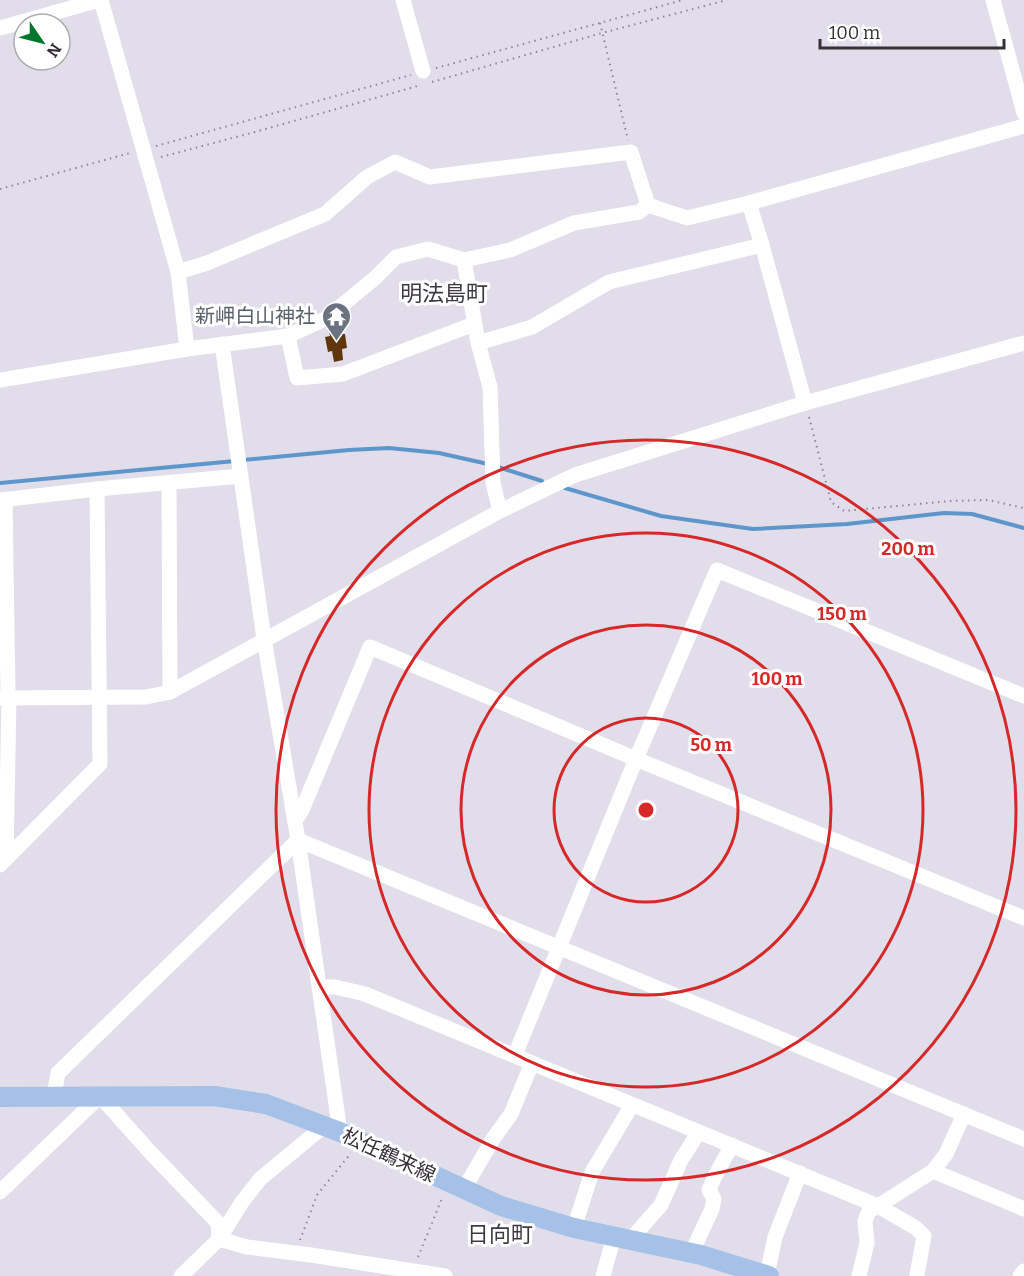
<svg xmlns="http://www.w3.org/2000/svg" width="1024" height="1276" viewBox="0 0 1024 1276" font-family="Bitter,'Noto Sans JP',serif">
<rect width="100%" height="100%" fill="#e1ddea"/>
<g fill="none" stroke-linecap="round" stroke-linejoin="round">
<g stroke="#5e96cb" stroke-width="4">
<path d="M243 460 349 450 389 448 439 453 488 464"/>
<path d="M495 466 542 481"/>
<path d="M0 483 235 461"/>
<path d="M565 488 661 516 753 529 847 524 944 513 972 514 1024 528"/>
</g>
</g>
<path fill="#60370d" d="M340 330V334H345L347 348 342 349 343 360 334 362 332 351 328 352 325 337 330 336 329 331Z"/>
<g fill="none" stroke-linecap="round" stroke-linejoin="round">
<g stroke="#8b8891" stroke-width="2" stroke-dasharray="1.5 4.5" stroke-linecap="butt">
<path d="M600 23 628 140"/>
<path d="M436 68 683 0"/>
<path d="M432 82 602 33 727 0"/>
<path d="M156 146 411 75"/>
<path d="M161 157 255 132 421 85"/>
<path d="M0 189 130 153"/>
<path d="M809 417 831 502 844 511 950 501 988 500 1024 508"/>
<path d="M300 1240 317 1195 351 1153"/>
<path d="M418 1257 443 1196"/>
</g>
<g stroke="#fff" stroke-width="15">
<path d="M101 0 178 272 187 349"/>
<path d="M403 0 423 71"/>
<path d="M993 0 1024 113"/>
<path d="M0 28 99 0"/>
<path d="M749 203 762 245 805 403"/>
<path d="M648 205 687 218 749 203 1024 126"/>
<path d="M464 260 478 343 532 327 609 282 762 245"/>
<path d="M178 272 207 263 325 214 367 177 395 162 430 177 631 152 648 205"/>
<path d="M288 336 297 378 343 374 474 324"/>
<path d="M478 343 490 387 493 483 500 511"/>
<path d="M222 344 264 639 298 840 340 1132"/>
<path d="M0 380 187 349 288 336 325 319 375 278 396 257 428 249 464 260 510 250 574 223 639 212 648 205"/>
<path d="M169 483 170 692"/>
<path d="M0 500 97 489 241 476"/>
<path d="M0 698 146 697 170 692 500 511 575 475 805 403 1024 343"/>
<path d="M295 821 302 810 370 647 636 759 1024 918"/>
<path d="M298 840 1024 1139"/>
<path d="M3 858 6 859 9 698 8 693 5 500"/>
<path d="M0 865 100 764 97 489"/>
<path d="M320 987H335L365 994 878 1206 933 1171 1024 1209"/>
<path d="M515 1055 636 759 717 570 1024 696"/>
<path d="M54 1096 58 1073 298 840"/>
<path d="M933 1171 946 1154 964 1114"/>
<path d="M464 1189 493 1139 511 1114 532 1063"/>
<path d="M0 1192 100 1096 150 1152 218 1223 219 1239 247 1247 311 1255 445 1276"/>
<path d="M574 1228 592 1172 632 1105"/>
<path d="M631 1239 661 1205 681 1160 699 1132"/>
<path d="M692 1252 712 1209 714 1199 709 1190C715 1174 724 1160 732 1145"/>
<path d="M767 1275 775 1237 800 1173"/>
<path d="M181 1276 219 1239 242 1202 260 1179 324 1126"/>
<path d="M603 1276 614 1236"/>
<path d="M859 1276 867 1243 865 1221 869 1211 878 1206 916 1228 924 1236 917 1275"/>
<path d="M1020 1276 1024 1271"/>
</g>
<path stroke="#a6c1e7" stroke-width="20" d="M0 1097 214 1096 266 1104 340 1132 501 1206 574 1228 701 1255 769 1276"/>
</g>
<g fill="none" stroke="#d62828" stroke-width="3">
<circle cx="646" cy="810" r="92"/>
<circle cx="646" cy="810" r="185"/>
<circle cx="646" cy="810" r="277"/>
<circle cx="646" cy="810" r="370"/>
</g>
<defs>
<symbol id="temple-pin" viewBox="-11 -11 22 30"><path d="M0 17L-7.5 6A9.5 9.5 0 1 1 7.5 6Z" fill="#6b7280" stroke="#fff"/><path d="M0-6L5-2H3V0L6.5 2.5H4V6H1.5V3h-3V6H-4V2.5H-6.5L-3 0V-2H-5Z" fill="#fff"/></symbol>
</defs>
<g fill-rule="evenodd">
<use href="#temple-pin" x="320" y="300" width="33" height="45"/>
</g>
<g text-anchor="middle" stroke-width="6" stroke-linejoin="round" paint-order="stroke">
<g font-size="20" fill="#5b616d" stroke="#fff" text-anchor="end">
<text x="315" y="323">新岬白山神社</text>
</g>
<g font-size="20" fill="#333136" stroke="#fff">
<text transform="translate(389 1155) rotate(25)" y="7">松任鶴来線</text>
</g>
<g font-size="22" fill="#3d3a44" stroke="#fff">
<text x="444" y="301">明法島町</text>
<text x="500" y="1242">日向町</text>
</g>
</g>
<circle cx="646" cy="810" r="9" fill="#d62828" stroke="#fff" stroke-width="3"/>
<g font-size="18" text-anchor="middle" font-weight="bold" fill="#d62828" stroke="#fff" stroke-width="6" stroke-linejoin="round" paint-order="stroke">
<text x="908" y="555">200 m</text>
<text x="842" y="620">150 m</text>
<text x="777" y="685">100 m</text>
<text x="711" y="751">50 m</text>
</g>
<g transform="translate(42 42) rotate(125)"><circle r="28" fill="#ffffff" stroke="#adadaf" stroke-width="1.5"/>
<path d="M0-4.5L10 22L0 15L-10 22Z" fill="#00762b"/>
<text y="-9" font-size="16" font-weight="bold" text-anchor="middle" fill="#333136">N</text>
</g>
<path d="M820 39v9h184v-9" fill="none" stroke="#333136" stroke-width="3"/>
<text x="829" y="39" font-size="18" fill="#333136" stroke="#ffffff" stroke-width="4.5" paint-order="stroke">100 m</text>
</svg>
